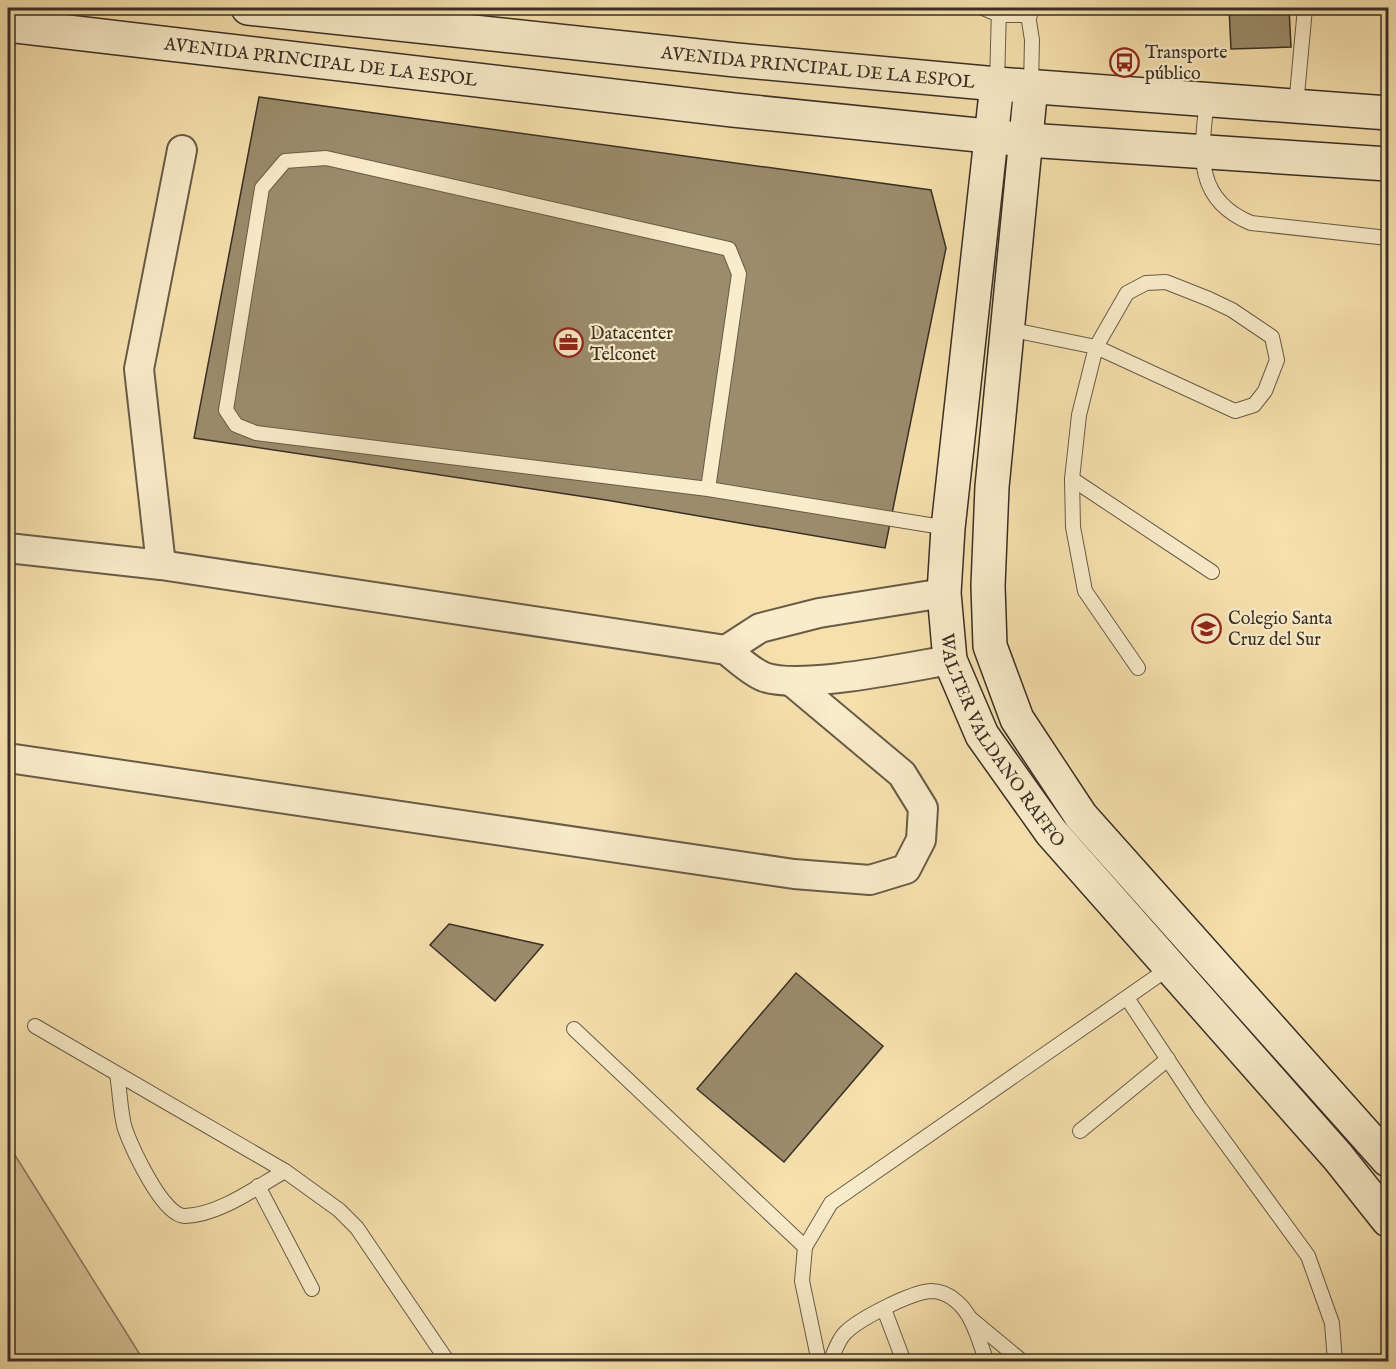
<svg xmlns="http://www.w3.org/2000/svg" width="1396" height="1369" viewBox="0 0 1396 1369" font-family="'IM FELL English',serif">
<rect width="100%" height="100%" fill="#f6e1ae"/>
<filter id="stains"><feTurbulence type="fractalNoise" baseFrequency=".00333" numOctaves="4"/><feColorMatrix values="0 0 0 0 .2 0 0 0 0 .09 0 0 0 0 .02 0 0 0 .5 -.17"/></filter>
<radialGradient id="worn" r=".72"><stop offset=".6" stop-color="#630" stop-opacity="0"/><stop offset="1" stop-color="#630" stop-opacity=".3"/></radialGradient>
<path fill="#d6c397" stroke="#88795e" stroke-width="1.5" d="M8 1144 144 1361H8Z"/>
<g fill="#9b8c6c" stroke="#392f25" stroke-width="1.5">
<path d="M1229 8H1289L1291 47 1231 49Z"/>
<path d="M259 97 931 190 946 248 885 548 606 500 194 438Z"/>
<path d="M449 924 543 945 495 1001 430 945Z"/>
<path d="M796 973 883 1046 784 1162 697 1089Z"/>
</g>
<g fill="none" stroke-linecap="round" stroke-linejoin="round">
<defs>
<g id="lane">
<path d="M983 8 1000 15H1030"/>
<path d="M1027 8 1032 40 1031 86"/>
<path d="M997 84 999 8"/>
<path d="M1207 100C1201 152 1193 199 1251 223L1388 238"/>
<path d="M1296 106 1305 8"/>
<path d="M1008 329 1096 347 1235 411 1254 405 1265 391 1277 360 1272 337 1232 310 1209 299 1166 282 1146 283 1127 293 1096 347 1079 415 1072 479 1073 527 1085 591 1138 668"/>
<path d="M1072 479 1212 572"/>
<path d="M708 489 739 274 729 249 326 158 285 161 262 188 226 410 236 425 256 433 708 489 948 528"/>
<path d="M1127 998 1200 1108 1308 1256 1332 1323 1335 1362"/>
<path d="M35 1026 285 1171 339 1210 357 1228 448 1362"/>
<path d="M574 1029 805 1247"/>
<path d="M117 1074C120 1091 120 1112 125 1129 132 1148 163 1217 185 1216 219 1215 255 1188 285 1171"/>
<path d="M1080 1131 1168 1059"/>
<path d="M258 1186 312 1289"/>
<path d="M884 1309 904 1362"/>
<path d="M971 1319 1023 1362"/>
<path d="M819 1362 802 1281 805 1247 831 1203 1169 968"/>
<path d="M830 1362C834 1353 838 1340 845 1333 859 1319 911 1292 931 1291 941 1291 949 1295 956 1301 973 1314 979 1342 987 1362"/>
</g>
<g id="street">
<path d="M8 548 161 565 726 650C737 658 751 672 764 677 801 690 908 667 950 660"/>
<path d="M161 565 139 369 182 150"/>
<path d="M726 650 760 628 819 613 944 593"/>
<path d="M8 758 794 874 870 880 906 869 921 840 923 808 902 774 791 681"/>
</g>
<g id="secondary">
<path id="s1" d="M248 8 736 60 997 84 1388 113"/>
<path id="s2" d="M8 25 733 110 1027 140 1388 164"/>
<path id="s3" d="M997 84 948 528 944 593 950 660 982 735 1051 832 1338 1157 1388 1220"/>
<path d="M1031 86 992 487 988 586 990 646 1017 719 1081 816 1388 1160"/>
</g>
</defs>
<use href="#lane" stroke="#685c47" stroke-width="16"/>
<use href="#street" stroke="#685c47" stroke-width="32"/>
<use href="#secondary" stroke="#392f25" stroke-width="36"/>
<use href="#lane" stroke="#f9ecca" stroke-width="14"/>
<use href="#street" stroke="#f9ecca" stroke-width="28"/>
<use href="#secondary" stroke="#f9ecca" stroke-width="33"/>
</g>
<defs>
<symbol id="bus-ring" viewBox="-11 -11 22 22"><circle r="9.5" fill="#f9ecca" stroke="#8f2418" stroke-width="1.5"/><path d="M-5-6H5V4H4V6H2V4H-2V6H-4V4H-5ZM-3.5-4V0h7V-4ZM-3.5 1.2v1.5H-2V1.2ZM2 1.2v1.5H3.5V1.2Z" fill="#8f2418"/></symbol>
<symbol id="office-ring" viewBox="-11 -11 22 22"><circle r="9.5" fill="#f9ecca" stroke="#8f2418" stroke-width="1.5"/><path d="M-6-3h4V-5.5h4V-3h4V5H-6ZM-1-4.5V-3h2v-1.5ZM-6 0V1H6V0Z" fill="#8f2418"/></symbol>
<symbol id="university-ring" viewBox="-11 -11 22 22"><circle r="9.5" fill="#f9ecca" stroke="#8f2418" stroke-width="1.5"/><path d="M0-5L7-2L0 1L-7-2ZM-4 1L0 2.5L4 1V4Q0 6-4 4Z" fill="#8f2418"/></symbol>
</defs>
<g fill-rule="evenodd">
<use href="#bus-ring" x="1108" y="46" width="33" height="33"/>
<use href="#office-ring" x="552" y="326" width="33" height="33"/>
<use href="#university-ring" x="1190" y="612" width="33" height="33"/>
</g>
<g text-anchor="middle" stroke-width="4.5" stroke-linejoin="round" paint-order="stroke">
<g font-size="18" fill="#392f25" stroke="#f9ecca" text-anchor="start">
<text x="1145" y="58">Transporte<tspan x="1145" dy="21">público</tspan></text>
<text x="590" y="339">Datacenter<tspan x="590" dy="21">Telconet</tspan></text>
<text x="1228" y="624">Colegio Santa<tspan x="1228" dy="21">Cruz del Sur</tspan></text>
</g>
<g font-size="18" fill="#392f25" stroke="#f9ecca">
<text dy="6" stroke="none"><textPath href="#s2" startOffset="315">AVENIDA PRINCIPAL DE LA ESPOL</textPath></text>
<text dy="6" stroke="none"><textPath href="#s1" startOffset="573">AVENIDA PRINCIPAL DE LA ESPOL</textPath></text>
<text dy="6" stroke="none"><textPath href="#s3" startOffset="674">WALTER VALDANO RAFFO</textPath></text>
</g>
</g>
<rect width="1396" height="1369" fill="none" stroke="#f6e1ae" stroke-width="30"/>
<rect x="9" y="9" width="1378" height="1351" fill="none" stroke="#392f25" stroke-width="3"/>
<rect x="15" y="15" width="1366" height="1339" fill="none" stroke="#392f25" stroke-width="1.5"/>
<rect width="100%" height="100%" filter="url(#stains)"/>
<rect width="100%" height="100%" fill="url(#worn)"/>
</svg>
